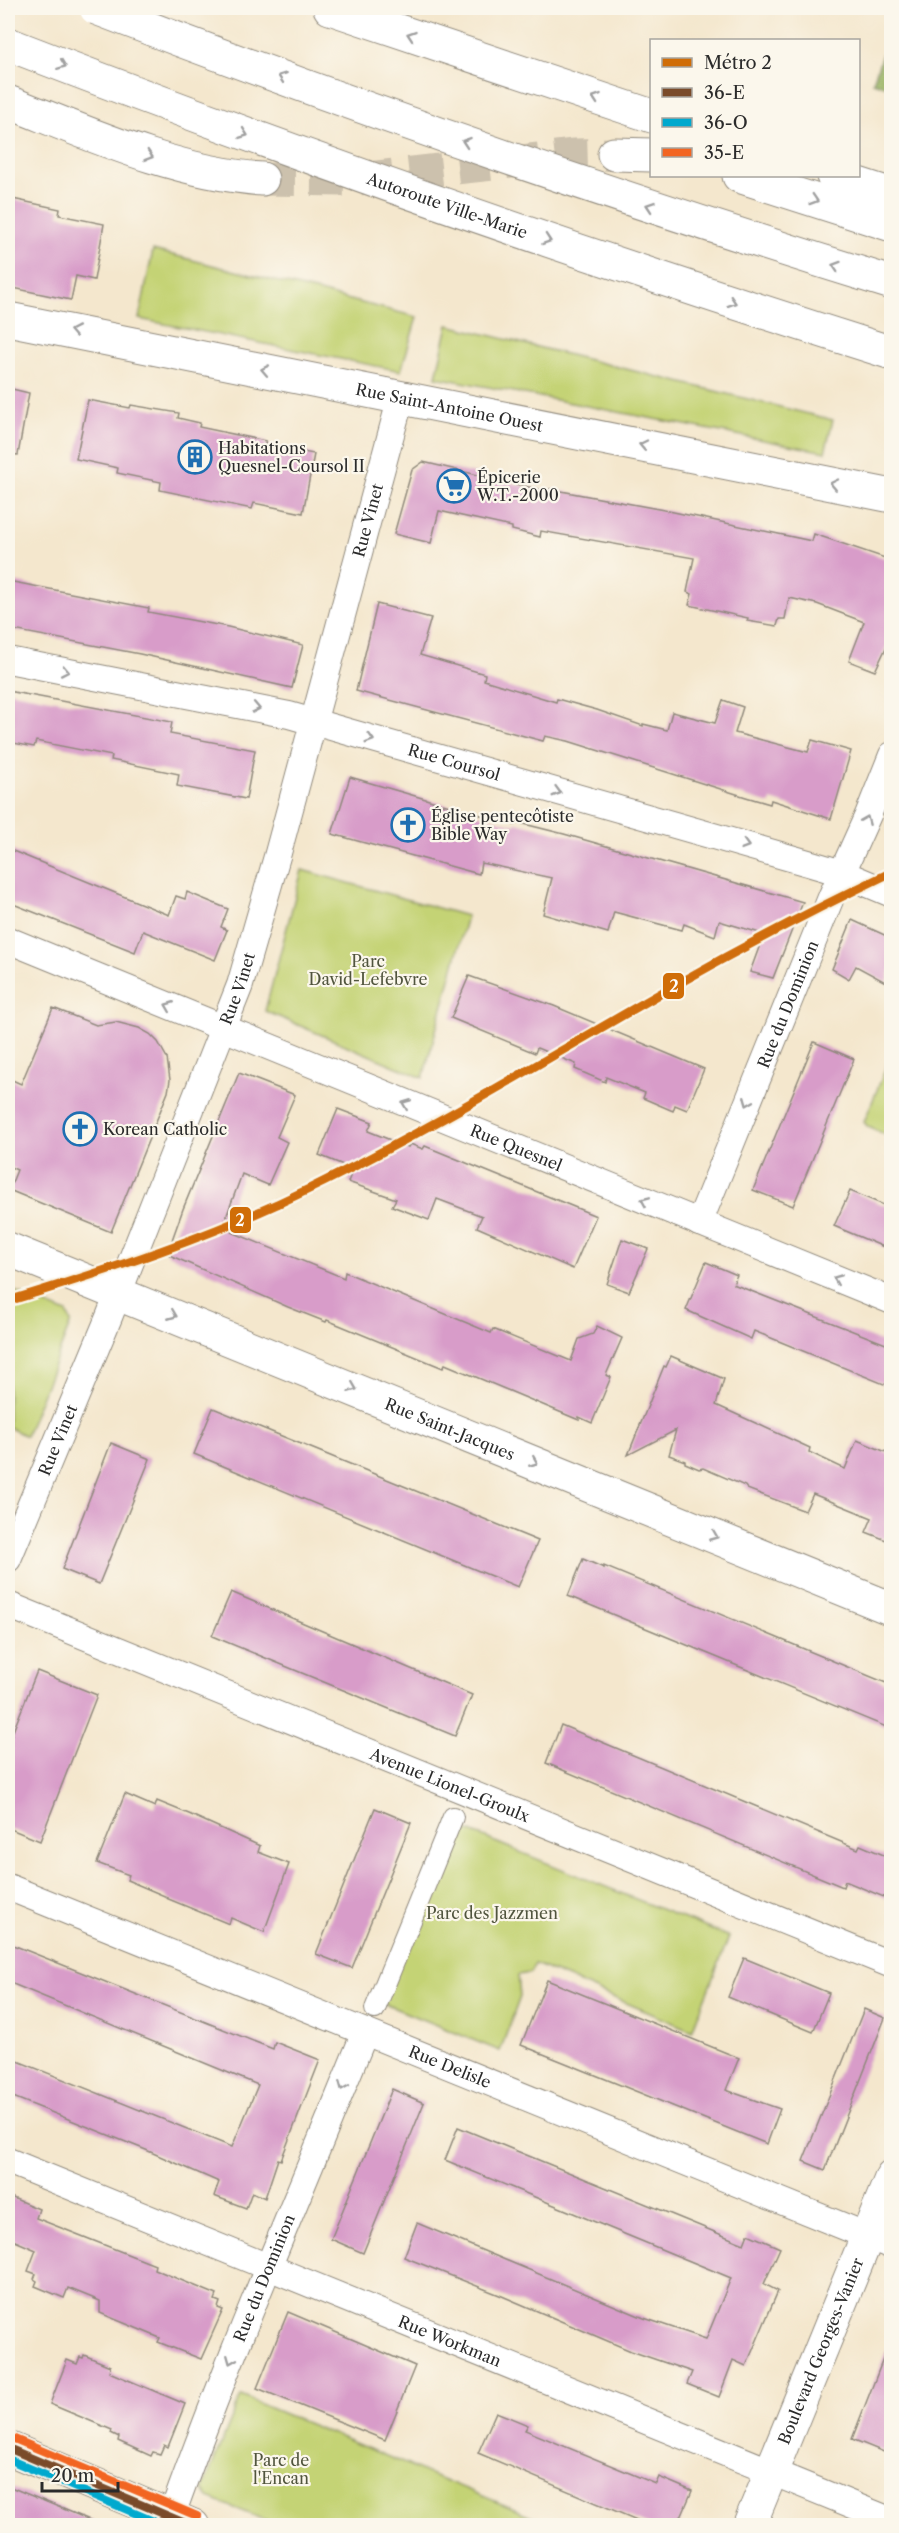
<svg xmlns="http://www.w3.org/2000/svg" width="899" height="2533" viewBox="0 0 899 2533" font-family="'Libre Caslon Text',serif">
<rect width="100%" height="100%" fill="#fbf7ec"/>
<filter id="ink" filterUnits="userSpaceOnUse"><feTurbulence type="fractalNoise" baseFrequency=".0167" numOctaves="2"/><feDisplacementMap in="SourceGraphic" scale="12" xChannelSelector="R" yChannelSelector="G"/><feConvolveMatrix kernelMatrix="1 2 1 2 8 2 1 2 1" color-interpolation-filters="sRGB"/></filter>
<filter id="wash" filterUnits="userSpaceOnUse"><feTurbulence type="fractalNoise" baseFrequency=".008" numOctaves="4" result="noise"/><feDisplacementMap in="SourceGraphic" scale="24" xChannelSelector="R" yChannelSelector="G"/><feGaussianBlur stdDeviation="1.35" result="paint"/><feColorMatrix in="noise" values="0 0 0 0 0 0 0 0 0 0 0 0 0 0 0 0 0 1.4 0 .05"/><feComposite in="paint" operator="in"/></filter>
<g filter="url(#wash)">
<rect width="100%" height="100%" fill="#f4e7cd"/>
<g fill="#c4d375" stroke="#787f50" stroke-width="1.5">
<path d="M153 250 417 317 401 371 139 319Z"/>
<path d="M448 325 833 420 825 452 436 377Z"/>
<path d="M302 870 467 916 423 1078 265 1011Z"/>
<path d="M888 1063 891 1065V1137L868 1127 864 1122Z"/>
<path d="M8 1289 67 1313 71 1322 26 1436 8 1427Z"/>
<path d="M456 1826 729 1937 692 2031 535 1964 530 1973 518 1975 520 1997 500 2051 382 2003Z"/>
<path d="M241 2396 553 2525H278L209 2498 204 2491V2485Z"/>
</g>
<path fill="#9bb566" stroke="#637048" stroke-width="1.5" d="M891 28V88L873 82Z"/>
<g id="blocks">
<g fill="#d89cc9">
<path d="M8 198 60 209 59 215 104 224 94 280 76 276 71 300 8 287Z"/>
<path d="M8 388 29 393 18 455 8 454Z"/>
<path d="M88 400 130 408 131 405 179 413 178 418 200 423 199 427 266 441 265 445 314 454 303 513 254 503 252 509 160 490 161 482 117 473 118 468 76 459Z"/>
<path d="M423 462 550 492V489L664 510 812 541 814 534 891 560V637L875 671 849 661 864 622 817 604 789 598 785 619H779L777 626 747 621 748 618 689 605 692 594 687 592 694 558 541 531 540 537 512 530V527L439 511 431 543 394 534 412 470Z"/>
<path d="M8 581 149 608 148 612 228 627 303 645 292 688 140 654 8 629Z"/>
<path d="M377 604 431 618 420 655 485 674 484 680 556 702 557 699 597 710 643 726V724L667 730 672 712 715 723 723 700 743 707 735 733 808 752 812 740 851 751 831 819 771 800 770 804 746 797 568 741 545 736 543 741 356 691Z"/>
<path d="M8 691 172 722 170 734 255 750 246 799 177 786 179 774 111 760 112 756 36 741 34 747 8 742Z"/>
<path d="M350 777 515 825 516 822 564 834 803 902 773 978 750 972 761 942 757 941 760 933 719 921 715 936 684 924 682 930 614 912 608 933 543 914 552 878 481 863 479 874 332 834Z"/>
<path d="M8 849 169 915 176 896 185 899 187 892 228 909 221 927 227 930 215 960 143 931 135 952 8 902Z"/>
<path d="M852 920 891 938V969L887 983 856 966 849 979 832 969Z"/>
<path d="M469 976 554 1006 704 1069 687 1110 675 1105 673 1111 643 1098 645 1093 606 1077 605 1082 575 1069 576 1064 537 1048 535 1053 451 1018Z"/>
<path d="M53 1008 96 1025 116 1022 139 1028 150 1034 158 1042 167 1058 170 1080 168 1092 111 1232 9 1190 17 1170 8 1166V1078L21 1084Z"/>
<path d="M814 1042 854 1059 793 1206 753 1190Z"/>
<path d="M239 1073 295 1095 277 1137 287 1142 268 1185 242 1174 222 1228 344 1278 345 1272 491 1333 493 1329 571 1361 579 1339 593 1334 597 1326 622 1338 606 1375 611 1377 592 1423 579 1417V1420L445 1364 443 1368 327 1320 326 1322 288 1307 167 1254 183 1209Z"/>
<path d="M338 1109 372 1122 368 1131 408 1147 410 1144 423 1149 425 1146 596 1216 573 1269 477 1227 482 1216 437 1199 429 1220 392 1206 396 1199 348 1182 353 1169 319 1155Z"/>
<path d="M850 1191 891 1208V1250L834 1226Z"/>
<path d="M622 1239 648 1249 629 1292 607 1284Z"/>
<path d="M706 1262 737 1275 733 1284 891 1346V1387L754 1331 751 1339 686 1310Z"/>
<path d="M671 1356 724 1379 716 1405 810 1448 809 1452 845 1469 857 1440 891 1454V1542L866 1532 872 1518 813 1494 805 1511 747 1489 745 1486 703 1468 699 1469 685 1463V1461L669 1455 676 1430 628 1455 664 1366 666 1367Z"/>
<path d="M213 1408 538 1541 518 1587 194 1454Z"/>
<path d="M111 1443 150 1459 99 1584 62 1569Z"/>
<path d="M583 1559 604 1568V1566L891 1685V1729L568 1596Z"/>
<path d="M231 1592 472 1695 455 1736 212 1636Z"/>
<path d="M37 1671 97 1695 40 1841 8 1828V1744Z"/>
<path d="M561 1725 858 1849 860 1845 891 1858V1900L845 1881 843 1887 546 1763Z"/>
<path d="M125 1794 155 1807 157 1801 189 1814 260 1846 258 1852 289 1864 264 1932 231 1918 229 1924 166 1898 167 1897 127 1880 129 1875 97 1863Z"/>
<path d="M375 1808 411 1823 352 1968 316 1954Z"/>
<path d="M8 1943 273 2049 275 2042 320 2060 281 2160 278 2159 265 2198 252 2192 246 2208 214 2196 219 2182 146 2150 8 2095V2057L232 2147 258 2085 8 1982Z"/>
<path d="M744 1958 829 1993 813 2032 728 1997Z"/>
<path d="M547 1980 739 2058 726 2090 780 2109 767 2144 521 2045Z"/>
<path d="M864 2009 885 2018 825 2170 803 2161Z"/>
<path d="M392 2089 424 2103 363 2253 331 2239Z"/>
<path d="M458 2127 744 2244 748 2234 780 2248 764 2284 778 2291 746 2366 733 2360 719 2397 687 2384 692 2372 631 2351 502 2296 404 2257 417 2223 644 2318 706 2339 718 2310 731 2278 445 2160Z"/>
<path d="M8 2196 39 2209 36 2218 155 2265 154 2269 217 2295 215 2300 220 2302 218 2308 223 2310 201 2359 158 2342 160 2338 100 2313V2301L68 2288 64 2298 35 2286 37 2281 34 2279 36 2274 28 2271 36 2250 8 2238Z"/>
<path d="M288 2312 415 2366 385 2440 257 2388Z"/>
<path d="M890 2341H891V2455L852 2439Z"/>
<path d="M84 2355 110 2366 109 2372 185 2404 168 2447 164 2445 160 2454 153 2452 151 2456 118 2441 119 2437 111 2433 112 2430 50 2404 67 2360 77 2364 80 2357 83 2358Z"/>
<path d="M496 2412 528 2425 525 2430 656 2484 659 2477 692 2491 677 2526H651L478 2453Z"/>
<path d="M8 2486 102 2525V2526H8Z"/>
</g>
</g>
</g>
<g filter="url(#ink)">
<use href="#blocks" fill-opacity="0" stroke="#90897c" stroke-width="1.5"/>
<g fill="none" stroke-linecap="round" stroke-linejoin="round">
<path stroke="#ccc1ad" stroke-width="33" stroke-dasharray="33 16" stroke-linecap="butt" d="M262 179 349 180 574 155 614 154"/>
<defs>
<path id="pedestrian" d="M375 2009 453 1817"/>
<g id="minor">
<path id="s1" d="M8 660 289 715 808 863 842 873 892 894"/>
<path id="s2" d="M8 940 892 1301"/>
<path id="s3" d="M699 1223 832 895 868 815 892 755"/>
<path id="s4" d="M8 1559 109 1317 240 985 278 853 401 397"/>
<path id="s5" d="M8 1605 892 1965"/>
<path id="s6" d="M8 1887 892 2246"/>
<path id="s7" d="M8 2161 892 2521"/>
<path id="s8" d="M168 2526C227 2359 299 2196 365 2032"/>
</g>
<g id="tertiary">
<path id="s9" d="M749 2526 892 2176"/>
</g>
<g id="secondary">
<path id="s10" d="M8 319 892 496"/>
<path id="s11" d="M8 1249 892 1609"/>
<path d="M8 2448 193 2526"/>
</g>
<g id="trunk">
<path d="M330 8 652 116"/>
<path d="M8 102C90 134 172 172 262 179"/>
<path d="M614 154 652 155"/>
<path d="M739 176 892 225"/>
<path d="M833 176 892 195"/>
</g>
</defs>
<use href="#pedestrian" stroke="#90897c" stroke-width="22"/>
<use href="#minor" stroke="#90897c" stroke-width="28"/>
<use href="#tertiary" stroke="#90897c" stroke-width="35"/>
<use href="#secondary" stroke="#90897c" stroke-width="35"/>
<use href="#trunk" stroke="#90897c" stroke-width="35"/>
<use href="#pedestrian" stroke="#fff" stroke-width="20"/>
<use href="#minor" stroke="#fff" stroke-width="26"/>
<use href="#tertiary" stroke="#fff" stroke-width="33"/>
<use href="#secondary" stroke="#fff" stroke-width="33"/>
<use href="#trunk" stroke="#fff" stroke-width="33"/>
<defs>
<g id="trunk-bridge">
<path d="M96 8C358 109 624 200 892 283"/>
<path id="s12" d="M8 44C299 157 594 259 892 353"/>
</g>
</defs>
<use href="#trunk-bridge" stroke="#90897c" stroke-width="35" stroke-linecap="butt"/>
<use href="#trunk-bridge" stroke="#fff" stroke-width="33"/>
<defs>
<path id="bus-1" d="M8 2448 192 2526"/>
<path id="bus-2" d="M8 2459 165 2526"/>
<path id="bus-3" d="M12 2438 197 2516"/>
</defs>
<use href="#bus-1" stroke="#fbf7ec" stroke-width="12"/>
<use href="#bus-2" stroke="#fbf7ec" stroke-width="12"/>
<use href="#bus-3" stroke="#fbf7ec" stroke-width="12"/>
<use href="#bus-1" stroke="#7a4b2a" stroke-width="8"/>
<use href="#bus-2" stroke="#00a9ce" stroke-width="8"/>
<use href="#bus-3" stroke="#f26522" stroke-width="8"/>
<defs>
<path id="metro-1" d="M8 1301C110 1270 213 1236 309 1189 434 1128 552 1055 672 987 744 946 817 908 892 872"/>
</defs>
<use href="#metro-1" stroke="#fbf7ec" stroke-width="14"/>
<use href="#metro-1" stroke="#d06d07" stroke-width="9"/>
</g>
<defs><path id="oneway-chevron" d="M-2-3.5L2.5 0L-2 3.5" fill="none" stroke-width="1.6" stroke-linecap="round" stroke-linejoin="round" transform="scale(1.5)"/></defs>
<g stroke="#a0a0a0">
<use href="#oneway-chevron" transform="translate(411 35) rotate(-161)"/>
<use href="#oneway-chevron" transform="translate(62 65) rotate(21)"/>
<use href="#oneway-chevron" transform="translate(282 77) rotate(-160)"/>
<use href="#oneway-chevron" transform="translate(596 98) rotate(-161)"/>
<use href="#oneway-chevron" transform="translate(244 134) rotate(20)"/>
<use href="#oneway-chevron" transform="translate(466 142) rotate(-161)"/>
<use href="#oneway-chevron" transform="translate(149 156) rotate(18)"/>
<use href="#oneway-chevron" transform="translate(814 200) rotate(18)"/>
<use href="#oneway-chevron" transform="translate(650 206) rotate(-161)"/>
<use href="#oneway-chevron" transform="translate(547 240) rotate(19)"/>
<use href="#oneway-chevron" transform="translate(836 266) rotate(-162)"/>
<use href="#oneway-chevron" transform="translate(732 302) rotate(18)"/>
<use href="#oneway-chevron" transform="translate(74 331) rotate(-169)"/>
<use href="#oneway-chevron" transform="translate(265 370) rotate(-169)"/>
<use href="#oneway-chevron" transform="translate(643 445) rotate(-168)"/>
<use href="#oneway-chevron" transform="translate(834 484) rotate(-168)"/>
<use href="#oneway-chevron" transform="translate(65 671) rotate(11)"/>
<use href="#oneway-chevron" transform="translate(256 708) rotate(11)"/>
<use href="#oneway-chevron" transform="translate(370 739) rotate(16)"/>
<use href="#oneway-chevron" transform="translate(557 792) rotate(16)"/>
<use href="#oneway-chevron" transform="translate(866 820) rotate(-67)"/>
<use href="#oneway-chevron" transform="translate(745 845) rotate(16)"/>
<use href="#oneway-chevron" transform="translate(169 1006) rotate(-158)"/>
<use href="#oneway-chevron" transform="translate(748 1102) rotate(112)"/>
<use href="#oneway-chevron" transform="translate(406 1104) rotate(-158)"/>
<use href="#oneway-chevron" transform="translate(645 1201) rotate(-157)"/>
<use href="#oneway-chevron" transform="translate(837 1279) rotate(-158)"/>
<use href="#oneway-chevron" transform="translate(173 1315) rotate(22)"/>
<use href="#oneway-chevron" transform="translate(353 1388) rotate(22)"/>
<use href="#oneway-chevron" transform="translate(534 1462) rotate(22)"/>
<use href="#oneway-chevron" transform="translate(714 1536) rotate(22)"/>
<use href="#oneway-chevron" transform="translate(343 2086) rotate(112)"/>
<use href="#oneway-chevron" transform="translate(231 2360) rotate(112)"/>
</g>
</g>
<defs>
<symbol id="building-ring" viewBox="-11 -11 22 22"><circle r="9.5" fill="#fbf7ec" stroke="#1f6fb2" stroke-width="1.5"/><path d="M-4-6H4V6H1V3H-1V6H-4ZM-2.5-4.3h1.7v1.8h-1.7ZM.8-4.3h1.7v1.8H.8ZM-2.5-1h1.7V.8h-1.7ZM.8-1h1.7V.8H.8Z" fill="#1f6fb2"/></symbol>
<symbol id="supermarket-ring" viewBox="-11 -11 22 22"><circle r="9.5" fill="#fbf7ec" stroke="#1f6fb2" stroke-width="1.5"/><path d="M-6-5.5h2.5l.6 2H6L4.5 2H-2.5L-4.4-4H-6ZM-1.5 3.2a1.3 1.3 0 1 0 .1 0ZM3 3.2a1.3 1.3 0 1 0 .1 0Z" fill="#1f6fb2"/></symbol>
<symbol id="church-ring" viewBox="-11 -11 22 22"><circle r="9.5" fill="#fbf7ec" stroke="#1f6fb2" stroke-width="1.5"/><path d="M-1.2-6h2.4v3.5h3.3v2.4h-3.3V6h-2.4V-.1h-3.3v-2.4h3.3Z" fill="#1f6fb2"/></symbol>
</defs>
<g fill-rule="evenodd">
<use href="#building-ring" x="176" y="438" width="38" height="38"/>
<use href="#supermarket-ring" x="435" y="467" width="38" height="38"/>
<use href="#church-ring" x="389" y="806" width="38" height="38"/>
<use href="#church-ring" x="61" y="1110" width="38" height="38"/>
</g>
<g text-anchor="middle" stroke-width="4.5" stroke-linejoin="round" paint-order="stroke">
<g font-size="16" fill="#2b2b2b" stroke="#fbf7ec">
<text dy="6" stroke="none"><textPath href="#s12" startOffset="468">Autoroute Ville-Marie</textPath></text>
<text dy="6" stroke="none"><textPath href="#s10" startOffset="450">Rue Saint-Antoine Ouest</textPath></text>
<text dy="6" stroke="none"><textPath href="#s4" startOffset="1101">Rue Vinet</textPath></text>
<text dy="6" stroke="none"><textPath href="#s1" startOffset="458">Rue Coursol</textPath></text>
<text dy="6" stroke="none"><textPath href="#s4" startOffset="615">Rue Vinet</textPath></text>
<text dy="6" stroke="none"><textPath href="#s3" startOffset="236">Rue du Dominion</textPath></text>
<text dy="6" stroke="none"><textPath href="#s2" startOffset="549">Rue Quesnel</textPath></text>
<text dy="6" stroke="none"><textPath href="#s11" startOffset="477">Rue Saint-Jacques</textPath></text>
<text dy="6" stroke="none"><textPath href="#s4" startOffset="129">Rue Vinet</textPath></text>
<text dy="6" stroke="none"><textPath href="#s5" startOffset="477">Avenue Lionel-Groulx</textPath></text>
<text dy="6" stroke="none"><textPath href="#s6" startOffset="477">Rue Delisle</textPath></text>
<text dy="6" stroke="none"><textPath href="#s8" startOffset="266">Rue du Dominion</textPath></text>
<text dy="6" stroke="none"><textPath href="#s7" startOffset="477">Rue Workman</textPath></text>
<text dy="6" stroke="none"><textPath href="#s9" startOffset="189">Boulevard Georges-Vanier</textPath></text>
</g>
<g font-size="16" fill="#2b2b2b" stroke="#fbf7ec" text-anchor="start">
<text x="218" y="454">Habitations<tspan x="218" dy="18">Quesnel-Coursol II</tspan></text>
<text x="477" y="483">Épicerie<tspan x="477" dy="18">W.T.-2000</tspan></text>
<text x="431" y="822">Église pentecôtiste<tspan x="431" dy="18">Bible Way</tspan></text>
<text x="103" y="1135">Korean Catholic</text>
</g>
<g font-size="16" fill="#51553e" stroke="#fbf7ec">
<text x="368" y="967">Parc<tspan x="368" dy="18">David-Lefebvre</tspan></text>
<text x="492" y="1919">Parc des Jazzmen</text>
<text x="281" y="2466">Parc de<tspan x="281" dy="18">l'Encan</tspan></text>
</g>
</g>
<g stroke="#fbf7ec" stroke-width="2">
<rect x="662" y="972" width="23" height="28" rx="6" fill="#d06d07"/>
<rect x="229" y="1206" width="23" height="28" rx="6" fill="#d06d07"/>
</g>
<g font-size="16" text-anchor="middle" font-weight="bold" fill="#fff">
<text x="674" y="992">2</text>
<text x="240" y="1226">2</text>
</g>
<rect width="899" height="2533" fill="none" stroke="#fbf7ec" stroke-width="30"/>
<rect x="650" y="39" width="210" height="138" fill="#fbf7ec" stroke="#a8a59f" stroke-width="1.5"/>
<rect x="662" y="58" width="30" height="9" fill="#d06d07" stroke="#a8a59f" stroke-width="1.5"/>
<text x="704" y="69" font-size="18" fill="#2b2b2b">Métro 2</text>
<rect x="662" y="88" width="30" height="9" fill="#7a4b2a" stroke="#a8a59f" stroke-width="1.5"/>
<text x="704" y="99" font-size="18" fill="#2b2b2b">36-E</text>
<rect x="662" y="118" width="30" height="9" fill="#00a9ce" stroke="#a8a59f" stroke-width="1.5"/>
<text x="704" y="129" font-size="18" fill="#2b2b2b">36-O</text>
<rect x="662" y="148" width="30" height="9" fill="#f26522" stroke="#a8a59f" stroke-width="1.5"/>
<text x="704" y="159" font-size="18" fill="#2b2b2b">35-E</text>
<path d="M42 2482v9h76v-9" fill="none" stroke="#2b2b2b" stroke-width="3"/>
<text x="51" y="2482" font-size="18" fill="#2b2b2b" stroke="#fbf7ec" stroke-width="4.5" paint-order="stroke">20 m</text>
</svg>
